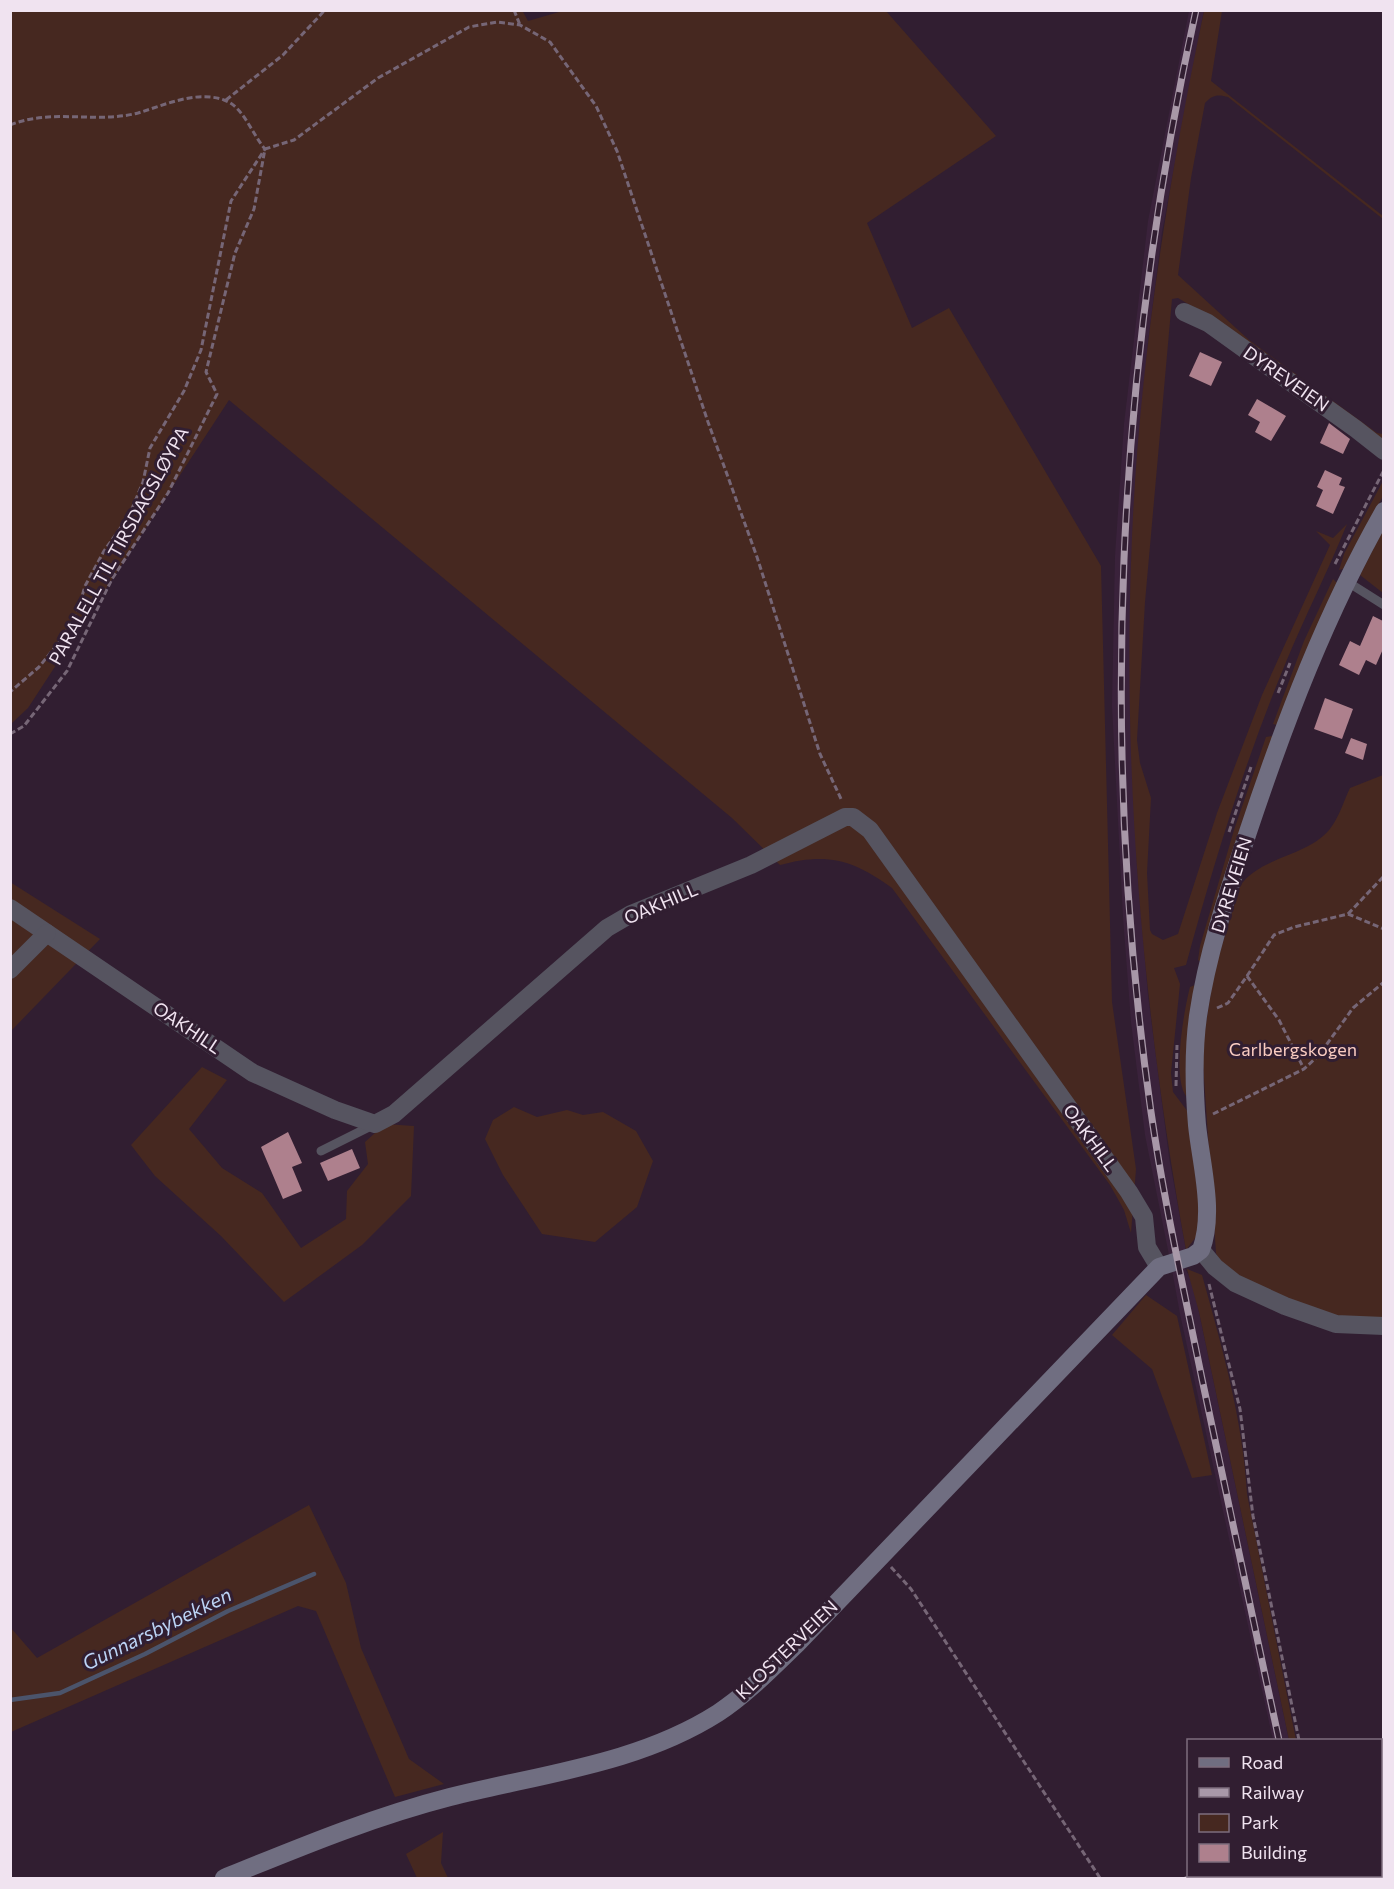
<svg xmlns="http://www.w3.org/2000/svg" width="1394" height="1889" viewBox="0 0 1394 1889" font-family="Commissioner,sans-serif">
<rect width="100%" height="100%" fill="#311e31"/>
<g fill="#3a223b">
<path d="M1204 10 1162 232 1148 343 1131 564V694L1137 867 1148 995 1169 1157 1186 1250 1169 1255 1145 1135 1131 1022 1123 917 1112 706 1115 556 1124 424 1148 221 1189 11Z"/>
<path d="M1184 1267 1192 1281 1199 1312 1289 1740H1273L1180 1314 1172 1270Z"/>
</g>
<g fill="#462820">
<path d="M522 10 528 21 566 10 886 11 996 136 867 223 912 328 949 308 1101 566 1112 1002 1136 1169 1131 1233 1124 1210 1110 1185 892 888C854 860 827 852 780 865L732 818 229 400 28 708 11 724V11Z"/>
<path d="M1204 11H1222L1211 81 1383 216V219L1228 97C1218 94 1212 95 1205 103L1191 178 1178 275 1249 340 1377 433 1383 434 1384 443 1195 308 1178 298 1172 299 1145 602 1137 740 1140 763 1151 798 1147 873 1150 930 1152 934 1163 940 1178 934 1217 813 1262 695 1330 545 1316 531 1333 538 1347 524C1328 571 1305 616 1286 662 1245 761 1214 862 1186 965L1174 968 1180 984 1171 1073 1173 1092 1188 1112 1200 1213 1196 1237 1186 1250C1145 1024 1123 793 1131 563 1137 377 1166 192 1204 11Z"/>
<path d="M1383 481V496L1343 569 1339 570 1344 554Z"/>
<path d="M1383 530V593L1360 575Z"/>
<path d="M1333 579 1337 583 1277 725 1273 724 1304 641Z"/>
<path d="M1272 736V738L1201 962 1198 960 1200 946 1234 830 1266 737Z"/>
<path d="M1383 775V1322L1344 1321 1241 1279 1219 1260 1216 1253 1202 1049 1214 972 1240 886C1261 855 1311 857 1332 826 1340 815 1344 800 1350 788Z"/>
<path d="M10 882 100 939 11 1031H10Z"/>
<path d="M1195 985 1189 1095 1186 1096C1172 1077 1184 1010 1190 987Z"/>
<path d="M202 1067 227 1080 189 1129 222 1168 262 1193 301 1248 346 1219 347 1191 368 1164 365 1142 385 1124 414 1126 411 1196 362 1245 284 1302 221 1236 155 1176 131 1145Z"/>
<path d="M514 1107 537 1117 567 1110 583 1115 603 1112 636 1131 653 1161 637 1207 595 1242 542 1234 503 1175 485 1139 493 1120Z"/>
<path d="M1187 1269 1202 1275C1222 1347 1243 1420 1247 1494L1296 1740H1289L1199 1312Z"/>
<path d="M1146 1295 1177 1316 1212 1475 1192 1478 1152 1369 1112 1335Z"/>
<path d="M309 1505 346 1583 361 1648 409 1759 444 1784 395 1797 316 1611 298 1606 11 1732V1628L37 1658Z"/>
<path d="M443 1832 441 1863 448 1878H417L406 1854Z"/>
</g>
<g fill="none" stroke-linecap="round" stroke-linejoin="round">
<path stroke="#4b546b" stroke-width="4.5" d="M10 1700 60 1693 145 1654 228 1611 314 1574"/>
</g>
<g fill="#ae808d">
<path d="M1200 352 1222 362 1211 386 1189 376Z"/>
<path d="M1257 399 1286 416 1271 441 1255 432 1260 422 1248 415Z"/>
<path d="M1329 423 1350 439 1343 454 1320 443Z"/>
<path d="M1325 470 1342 478 1339 485 1345 487 1333 514 1316 506 1323 490 1317 487Z"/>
<path d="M1373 616 1383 621V649L1376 665 1366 660 1359 675 1339 665 1350 641 1360 646Z"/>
<path d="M1325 698 1353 709 1342 739 1314 729Z"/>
<path d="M1351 738 1367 744 1363 760 1345 753Z"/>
<path d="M288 1132 302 1163 292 1167 302 1191 283 1199 261 1147Z"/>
<path d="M352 1149 360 1168 328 1181 320 1163Z"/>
</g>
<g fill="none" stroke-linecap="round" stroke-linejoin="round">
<g stroke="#766676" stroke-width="3" stroke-dasharray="6 3" stroke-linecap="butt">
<path d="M514 10 520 25"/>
<path d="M226 100 283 55 325 10"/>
<path d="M10 125C53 108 94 124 138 113 165 105 196 90 224 100 243 106 252 134 265 149L231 201 201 350 184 391 150 448 143 482 129 516 104 551 85 586 77 613 60 641 39 667 10 692"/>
<path d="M1335 564 1384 470"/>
<path d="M1278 693 1290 663"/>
<path d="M10 734 24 726 67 671 112 579 168 493 217 394 206 372 235 253 254 209 265 149 294 140 378 78 469 27 497 22 520 25 550 42 596 106 617 151 708 422 757 557 820 754 842 801"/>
<path d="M1229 832 1251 767"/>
<path d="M1348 914 1384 876"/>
<path d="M1247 976 1274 935 1294 927 1348 914 1384 929"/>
<path d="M1217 1008 1228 1003 1247 976 1279 1020 1304 1069"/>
<path d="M1176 1086 1177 1045"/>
<path d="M1213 1114 1304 1069 1319 1055 1353 1008 1384 982"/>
<path d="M1209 1284 1240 1409 1253 1516 1299 1740"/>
<path d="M891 1567 911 1589 1100 1878"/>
<path d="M1380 1784 1384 1783"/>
<path d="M1185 1878 1191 1876"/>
</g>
<g stroke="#565460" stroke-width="9">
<path d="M1346 581 1384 605"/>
<path d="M321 1151 375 1124"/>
</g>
<g stroke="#565460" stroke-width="18">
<path d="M1184 312 1208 323 1356 429 1384 451"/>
<path d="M10 908 253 1073 335 1110 375 1124 394 1114 607 928 631 914 751 865 845 817H853L870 830 1129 1192 1144 1217 1147 1247 1159 1267"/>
<path d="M10 970 47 933"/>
<path d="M1201 1250 1215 1267 1235 1283 1285 1306 1336 1324 1384 1326"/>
</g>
<path stroke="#706e81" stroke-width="18" d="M224 1878C298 1848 372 1817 450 1797 541 1774 638 1764 718 1713 747 1694 772 1668 797 1644L1159 1267 1193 1256 1201 1250C1215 1212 1201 1164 1197 1125 1194 1089 1193 1052 1198 1016 1207 954 1228 892 1248 832 1285 721 1326 613 1384 511"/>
<defs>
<g id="rail">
<path d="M1196 10C1116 372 1099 745 1151 1112 1164 1202 1184 1290 1202 1379 1228 1500 1253 1620 1279 1740"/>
<path d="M1309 1876V1878"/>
</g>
</defs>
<use href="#rail" stroke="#a898a8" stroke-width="7"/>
<use href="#rail" stroke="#311e31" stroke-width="4.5" stroke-dasharray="14" stroke-linecap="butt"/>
</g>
<g text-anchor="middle" stroke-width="6" stroke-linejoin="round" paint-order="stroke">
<g font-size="18" fill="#f0e3f0" stroke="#311e31">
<text transform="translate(1286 379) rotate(35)" y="6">DYREVEIEN</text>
<text transform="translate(119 546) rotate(-61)" y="6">PARALELL TIL TIRSDAGSLØYPA</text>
<text transform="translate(1232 885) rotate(-73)" y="6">DYREVEIEN</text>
<text transform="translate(661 904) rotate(-23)" y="6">OAKHILL</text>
<text transform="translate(187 1028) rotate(34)" y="6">OAKHILL</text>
<text transform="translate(1090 1138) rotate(54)" y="6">OAKHILL</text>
<text transform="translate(787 1650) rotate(-44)" y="6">KLOSTERVEIEN</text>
</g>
<g font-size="18" fill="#faccc1" stroke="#311e31">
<text x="1293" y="1056">Carlbergskogen</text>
</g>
<g font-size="20" font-style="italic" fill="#bcd4f6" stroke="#311e31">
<text transform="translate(157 1629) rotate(-26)" y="7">Gunnarsbybekken</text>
</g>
</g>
<rect width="1394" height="1889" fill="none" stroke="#f0e3f0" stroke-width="24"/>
<rect x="1187" y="1739" width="195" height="138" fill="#311e31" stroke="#7d6d7d" stroke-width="1.5"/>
<rect x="1199" y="1758" width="30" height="9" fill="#706e81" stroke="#7d6d7d" stroke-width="1.5"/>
<text x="1241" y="1769" font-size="18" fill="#f0e3f0">Road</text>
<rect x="1199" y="1788" width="30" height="9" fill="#a898a8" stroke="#7d6d7d" stroke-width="1.5"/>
<text x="1241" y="1799" font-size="18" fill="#f0e3f0">Railway</text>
<rect x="1199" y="1814" width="30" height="18" fill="#462820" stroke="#7d6d7d" stroke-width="1.5"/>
<text x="1241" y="1829" font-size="18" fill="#f0e3f0">Park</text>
<rect x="1199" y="1844" width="30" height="18" fill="#ae808d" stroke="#7d6d7d" stroke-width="1.5"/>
<text x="1241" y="1859" font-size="18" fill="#f0e3f0">Building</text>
</svg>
